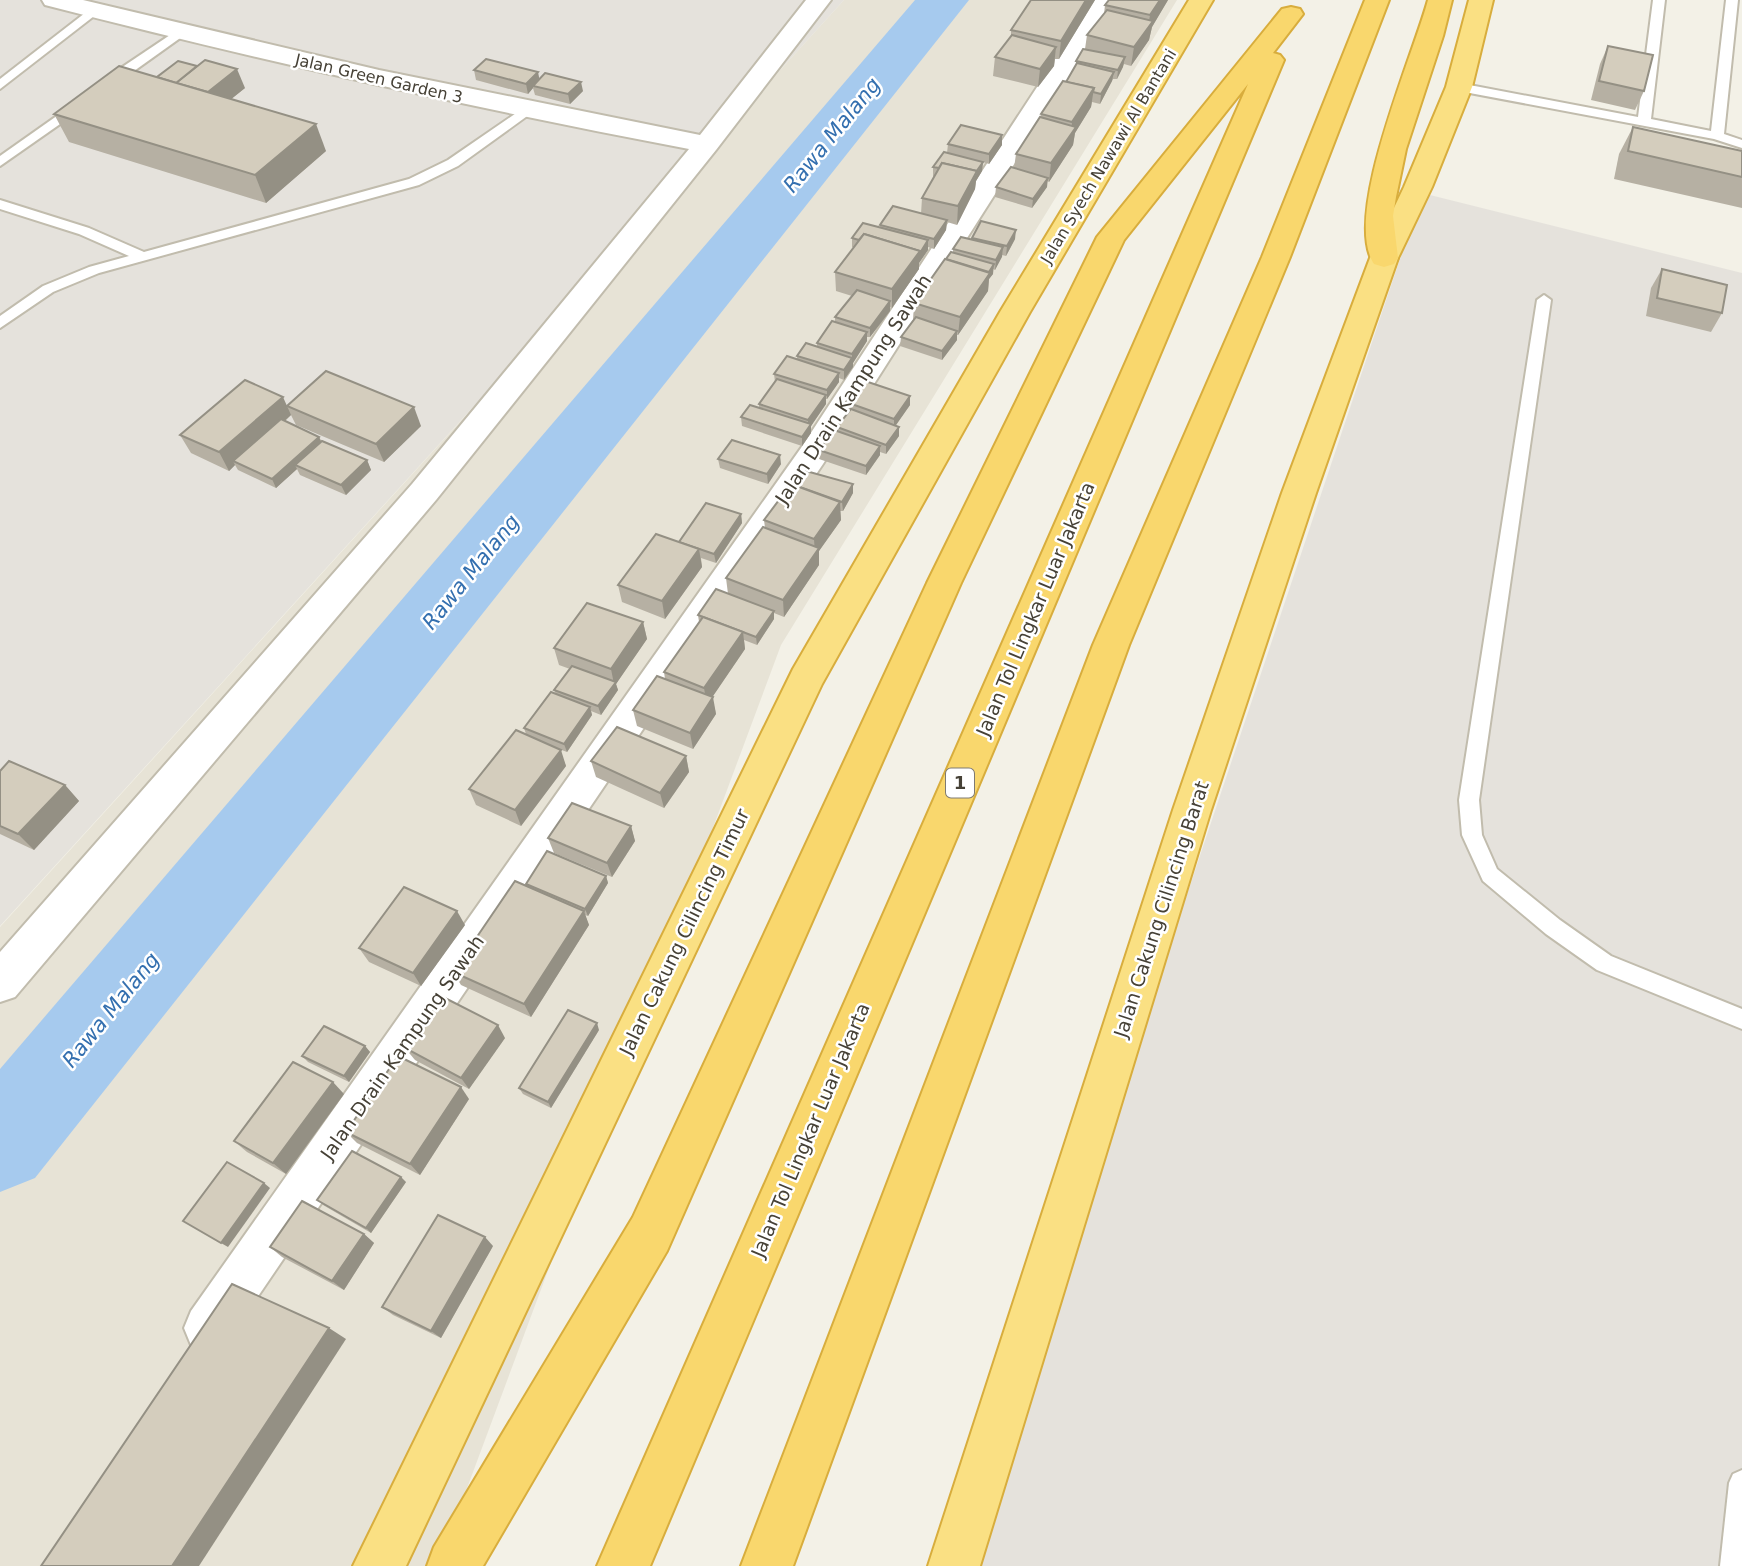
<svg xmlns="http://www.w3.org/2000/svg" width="1742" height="1566" viewBox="0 0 1742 1566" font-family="'DejaVu Sans',sans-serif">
<rect width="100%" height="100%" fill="#f3f1e7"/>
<path fill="#e7e3d6" d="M844 0H1177L781 645 438 1566H0V927Z"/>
<g fill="#e5e2dc">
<path d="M0 0H844L0 926Z"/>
<path d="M1422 193 1742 273V1566H962Z"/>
</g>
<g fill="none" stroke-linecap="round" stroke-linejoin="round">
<path fill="#a6caee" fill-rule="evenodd" d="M915 0H969L35 1178 0 1192V1069Z"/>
<defs>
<g id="service">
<path d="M1653 0H1665L1651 119 1711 131 1726 0H1738L1724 134 1742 140V148L1714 139 1459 91 1453 87 1459 83 1638 117Z"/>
<path d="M94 6 100 10 98 13 0 89V79Z"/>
<path d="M179 29 185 33 183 36 113 86H103V80Z"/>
<path d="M78 101 85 105 83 108 0 166V156Z"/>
<path d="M525 107 532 111 530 114 458 166 419 185 99 273 53 292 0 328V316L43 286 89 267 129 256 79 234 0 209V200L89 228 144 252 409 179 448 160Z"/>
<path d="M1544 295 1551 300 1479 800 1482 835 1497 869 1560 920 1611 956 1742 1009V1029L1597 970 1546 934 1483 881 1462 835 1459 800 1537 300Z"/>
<path d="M1742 1470V1566H1720L1729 1483 1733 1474Z"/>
</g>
<g id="minor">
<path d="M42 0H83L379 70 700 135 806 0H831L716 150 436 500 15 997 0 1002V952L412 484 689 149C473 108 259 60 45 5Z"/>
<path d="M1091 0H1115L1069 78 823 464 225 1345 208 1352 191 1345 184 1328 191 1311 801 448 1043 78Z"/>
</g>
<g id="trunk">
<path d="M1189 0H1213L1030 312 822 684 406 1566H353L793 669 1000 312Z"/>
<path d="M1469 0H1493L1472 87 1432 187 1398 258 1316 493 1211 810 980 1566H928L1173 810 1282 493 1370 258 1404 187 1446 87Z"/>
</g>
<g id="motorway">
<path d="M1365 0H1389L1290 257 1129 645 793 1566H741L1093 645 1262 257Z"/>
<path d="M1428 0H1452L1443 36 1406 149 1396 197 1393 216 1398 258 1394 264 1384 267 1374 264C1342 216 1413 56 1428 0Z"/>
<path d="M1291 7 1300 9 1303 14 1273 53 1280 55 1284 60 650 1566H597L1248 84 1124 240 961 583 667 1251 483 1566H427L434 1547 633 1217 927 583 1097 237 1282 9Z"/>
</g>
</defs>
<use href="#service" stroke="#c1bcad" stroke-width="4"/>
<use href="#minor" stroke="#c1bcad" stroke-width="4"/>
<use href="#trunk" stroke="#d8ad3d" stroke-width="4"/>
<use href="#motorway" stroke="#d8ad3d" stroke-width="4"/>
<use href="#service" fill="#fff" fill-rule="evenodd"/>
<use href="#minor" fill="#fff" fill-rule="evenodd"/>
<use href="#trunk" fill="#fae083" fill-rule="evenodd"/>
<use href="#motorway" fill="#f9d76d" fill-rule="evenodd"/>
</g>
<g fill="#b6b0a3">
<path d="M1031 0H1095L1059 59H1055L1054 66 1038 87 993 76 995 57 1011 37V30Z"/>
<path d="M1109 0H1168L1152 27 1149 40 1131 66 1124 64 1117 79H1113L1100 104 1092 102 1091 107 1075 133 1073 145 1049 182 1047 181V187L1032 208 995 197 996 187 1014 168 1016 154 1040 117 1041 114 1066 82 1076 65V61L1085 49 1087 35 1104 14 1105 5Z"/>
<path d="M1608 46 1644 91 1635 110 1591 100 1600 64Z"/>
<path d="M474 70 539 79 583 91 570 104 535 95 533 88 528 94 476 80Z"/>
<path d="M157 77 245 88 231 99 326 151 266 203 69 142 54 114Z"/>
<path d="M1633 127 1742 151V208L1614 179 1619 154Z"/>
<path d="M1002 135V145L989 164 983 162 982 171 976 181 975 189 957 225 947 222 946 230 934 249 928 247V250L919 263V269L892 308 890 307V311L870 337H867V341L853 363V367L844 380 839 378V382L827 399H826V404L811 426V433L802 446 742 426 741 417 759 407V404L775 382 774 374 797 359V356L817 347V343L835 322V317L852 296 836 291 835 272 854 248 852 247V238L880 227V225L921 214 922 198 934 177 933 176V167L947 153 948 144Z"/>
<path d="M972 238 1015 239 1006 256 1002 255 995 270 993 269V274L989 279 988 291 958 335H957V340L942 360 900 346 901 337 913 320 914 303 946 259 953 252V249L972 239Z"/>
<path d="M1662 269 1722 313 1711 332 1646 316 1651 288Z"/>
<path d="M846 402 910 405 895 426 899 427V436L886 454 880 452V455L866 475 819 459V450L837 431V427L848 412 846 411Z"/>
<path d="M287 406 421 426 384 462 296 425 291 415 285 421 319 437 322 442 367 460 371 470 346 495 300 475 297 469 276 488 238 470 235 465 229 471 191 453 180 435Z"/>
<path d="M718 459 781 464 768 484 720 468Z"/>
<path d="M853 484V493L843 511H840L841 520 819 551V565L784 617 774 613V619L757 645 744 640 745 649 712 697 716 714 693 749 637 726 633 710 665 679 664 672 699 622 698 615 728 594 726 578 765 528 764 520 797 486Z"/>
<path d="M741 514 742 523 716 563 701 558 702 567 665 619 622 602 618 585Z"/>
<path d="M643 622 647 639 616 684 618 690 601 715 591 711 592 715 567 752 559 749 566 766 521 826 476 805 469 789 526 734 524 728 556 694 554 690 570 669 559 665 554 648Z"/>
<path d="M686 756 689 772 664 808 596 777 591 761Z"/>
<path d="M0 771 65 785 79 801 34 850 0 834Z"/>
<path d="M631 826 635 841 612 877 554 853 548 838Z"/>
<path d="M606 876 608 883 588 916 585 915 589 925 531 1017 461 985 453 972 527 887 526 884Z"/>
<path d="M465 925 421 986 369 962 359 948Z"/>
<path d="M599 1030 551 1108 523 1094 519 1088Z"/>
<path d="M505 1038 469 1089 415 1060 405 1048Z"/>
<path d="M365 1046 370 1052 349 1082 308 1062 302 1056Z"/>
<path d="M344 1094 286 1174 247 1152 234 1141Z"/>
<path d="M469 1099 420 1175 357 1143 346 1132Z"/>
<path d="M406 1182 371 1233 323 1205 317 1200Z"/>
<path d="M364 1234 374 1243 344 1290 282 1257 270 1247Z"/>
<path d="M493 1246 441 1338 393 1315 382 1307Z"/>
</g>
<g fill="#949084">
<path d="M1086 0H1095L1059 59 1061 41Z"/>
<path d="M1160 0H1168L1152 27 1149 40 1131 66 1134 47 1148 27 1150 15Z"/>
<path d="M1056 47 1054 66 1038 87 1040 69Z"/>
<path d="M1125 57 1123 67 1117 79 1118 70Z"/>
<path d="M237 69 245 88 214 113 206 94Z"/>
<path d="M538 72 540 82 533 86V88L528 94 526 84Z"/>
<path d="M1114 72 1112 81 1100 104 1101 94Z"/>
<path d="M581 82 583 91 570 104 568 94Z"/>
<path d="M1094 88 1091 107 1075 133 1073 145 1049 182 1051 163 1071 134 1072 122Z"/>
<path d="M316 124 326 151 266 203 255 175Z"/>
<path d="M1002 135V145L989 164V154Z"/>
<path d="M983 162 982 171 976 181 975 189 957 225 958 206Z"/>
<path d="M1048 178 1047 187 1032 208 1033 199Z"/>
<path d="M947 220 946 230 934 249V239Z"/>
<path d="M1016 230 1015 239 1006 256 1007 246Z"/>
<path d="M928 240V250L919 263V269L892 308V289Z"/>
<path d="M1003 247 1002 257 995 270 996 260Z"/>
<path d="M994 264 993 274 989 279 988 291 958 335 960 317Z"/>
<path d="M890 301V311L870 337V328Z"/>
<path d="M957 331V340L942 360V351Z"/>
<path d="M867 332V341L853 363V367L844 380V370L852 359V354Z"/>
<path d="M839 373V382L827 399V390Z"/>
<path d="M826 395V404L811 426V433L802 446V437L808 428V420Z"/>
<path d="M910 396V405L894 428V419Z"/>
<path d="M283 397 291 415 237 463 233 461 235 465 229 471 219 452Z"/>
<path d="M414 407 421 426 384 462 376 444Z"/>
<path d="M899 427V436L886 454V445Z"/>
<path d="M319 437 323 446 295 465 297 469 276 488 272 479Z"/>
<path d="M880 446V455L866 475V466Z"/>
<path d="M780 455 781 464 768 484 767 474Z"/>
<path d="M367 460 371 470 346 495 341 485Z"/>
<path d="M853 484V493L843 511 842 502Z"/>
<path d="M840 502 841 520 819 551V565L784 617 783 600 815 554 814 539Z"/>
<path d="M741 514 742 523 716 563 714 554Z"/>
<path d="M699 549 702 567 665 619 662 601Z"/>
<path d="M774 611V619L757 645 756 637Z"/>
<path d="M643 622 647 639 616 684 618 690 601 715 598 706 614 684 611 669Z"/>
<path d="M743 632 745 649 707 705 704 688Z"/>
<path d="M713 697 716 714 693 749 690 733Z"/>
<path d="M590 707 592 715 567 752 564 744Z"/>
<path d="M561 750 566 766 521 826 515 810Z"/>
<path d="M686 756 689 772 664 808 660 793Z"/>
<path d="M65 785 79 801 34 850 18 834Z"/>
<path d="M631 826 635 841 612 877 607 863Z"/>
<path d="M606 876 608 883 588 916 585 909Z"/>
<path d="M457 911 465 925 421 986 413 973Z"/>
<path d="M584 911 589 925 531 1017 524 1004Z"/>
<path d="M597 1023 599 1030 551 1108 548 1102Z"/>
<path d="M498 1025 505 1038 469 1089 461 1078Z"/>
<path d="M365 1046 370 1052 349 1082 344 1076Z"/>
<path d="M333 1082 344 1094 286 1174 273 1163Z"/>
<path d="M461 1087 469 1099 420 1175 410 1164Z"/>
<path d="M401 1177 406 1182 371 1233 366 1228Z"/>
<path d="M264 1183 270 1188 228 1247 221 1243Z"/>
<path d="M364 1234 374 1243 344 1290 332 1281Z"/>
<path d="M485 1237 493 1246 441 1338 431 1331Z"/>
<path d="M329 1328 346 1339 199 1566H172Z"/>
</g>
<g fill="#d4cdbd" stroke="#949084" stroke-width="2">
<path d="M1031 0H1086L1061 41 1011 30Z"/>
<path d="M1109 0H1160L1150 15 1105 5Z"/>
<path d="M1107 10 1153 21 1134 47 1087 35Z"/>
<path d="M1012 35 1056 47 1040 69 995 57Z"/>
<path d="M1608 46 1653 55 1644 91 1599 81Z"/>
<path d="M1083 49 1125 57 1118 70 1076 61Z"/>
<path d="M486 59 538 72 526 84 474 70Z"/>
<path d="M205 60 237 69 208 92 176 83Z"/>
<path d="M178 61 197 66 176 83 157 77Z"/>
<path d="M1077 63 1114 72 1101 94 1093 92 1094 88 1066 82Z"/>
<path d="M119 66 316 124 255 175 54 114Z"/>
<path d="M545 73 581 82 568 94 533 86Z"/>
<path d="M1063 81 1094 88 1072 122 1041 114Z"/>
<path d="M1040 117 1076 127 1051 163 1016 154Z"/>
<path d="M961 125 1002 135 989 154 948 144Z"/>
<path d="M1633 127 1742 151V177L1628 151Z"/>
<path d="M944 152 983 162 976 172 977 171 942 163 939 168 933 167Z"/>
<path d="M942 163 977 171 958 206 922 198Z"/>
<path d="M1011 167 1048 178 1033 199 996 187Z"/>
<path d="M893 206 947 220 934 239 880 225Z"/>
<path d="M981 221 1016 230 1007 246 972 238Z"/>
<path d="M863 223 928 240 920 253V251L864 234 859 240 852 238Z"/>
<path d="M864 234 920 251 892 289 835 272Z"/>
<path d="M961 237 1003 247 996 260 953 249Z"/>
<path d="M951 252 994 264 989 272 946 259Z"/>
<path d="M945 259 990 273 960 317 914 303Z"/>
<path d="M1662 269 1727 285 1722 313 1657 298Z"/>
<path d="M857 290 890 301 870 328 835 317Z"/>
<path d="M916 317 957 331 942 351 901 337Z"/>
<path d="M832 321 867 332 852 354 817 343Z"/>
<path d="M806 343 852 358 844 370 797 356Z"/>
<path d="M787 356 839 373 827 390 774 374Z"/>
<path d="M326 371 414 407 376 444 287 406Z"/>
<path d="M777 379 826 395 808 420 759 404Z"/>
<path d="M245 380 283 397 219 452 180 435Z"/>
<path d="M862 380 910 396 894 419 846 402Z"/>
<path d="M750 405 811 424 802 437 741 417Z"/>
<path d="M851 409 899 427 886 445 837 427Z"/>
<path d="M281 419 319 437 272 479 233 461Z"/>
<path d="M834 430 880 446 866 466 819 450Z"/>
<path d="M732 440 780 455 767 474 718 459Z"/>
<path d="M322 441 367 460 341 485 295 465Z"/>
<path d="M806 471 853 484 842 502 797 486Z"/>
<path d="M791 484 840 502 814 539 764 520Z"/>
<path d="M706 503 741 514 714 554 679 542Z"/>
<path d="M763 527 819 548 783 600 726 578Z"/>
<path d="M656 534 699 549 662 601 618 585Z"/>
<path d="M716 589 774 611 756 637 698 615Z"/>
<path d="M587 603 643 622 611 669 554 648Z"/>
<path d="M703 617 743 632 704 688 664 672Z"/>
<path d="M572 666 616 682 598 706 554 690Z"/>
<path d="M657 676 713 697 690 733 633 710Z"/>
<path d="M551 692 590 707 564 744 524 728Z"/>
<path d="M617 727 686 756 660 793 591 761Z"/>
<path d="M516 730 561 750 515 810 469 789Z"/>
<path d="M9 761 65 785 18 834 0 826V771Z"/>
<path d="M572 803 631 826 607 863 548 838Z"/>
<path d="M547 851 606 876 585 909 526 884Z"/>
<path d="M515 881 584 911 524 1004 453 972Z"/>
<path d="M404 887 457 911 413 973 359 948Z"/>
<path d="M443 997 498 1025 461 1078 405 1048Z"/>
<path d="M568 1010 597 1023 548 1102 519 1088Z"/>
<path d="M324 1026 365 1046 344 1076 302 1056Z"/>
<path d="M398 1056 461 1087 410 1164 346 1132Z"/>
<path d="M293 1062 333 1082 273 1163 234 1141Z"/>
<path d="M352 1151 401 1177 366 1228 317 1200Z"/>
<path d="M227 1162 264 1183 221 1243 183 1221Z"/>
<path d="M302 1201 364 1234 332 1281 270 1247Z"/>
<path d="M438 1215 485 1237 431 1331 382 1307Z"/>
<path d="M232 1284 329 1328 172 1566H41Z"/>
</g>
<g text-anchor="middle" stroke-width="5" stroke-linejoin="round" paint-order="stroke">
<g font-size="16" fill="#464136" stroke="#fff">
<text transform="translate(379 78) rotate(13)" y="6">Jalan Green Garden 3</text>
<text transform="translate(1108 156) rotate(-59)" y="6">Jalan Syech Nawawi Al Bantani</text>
</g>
<rect fill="#fff" stroke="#7e7a72" stroke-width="2" x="946" y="768.5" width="28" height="29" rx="5"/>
<g font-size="18" font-weight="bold" fill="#464136">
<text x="960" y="789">1</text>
</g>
<g font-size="19" fill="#464136" stroke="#fff">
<text transform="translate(853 389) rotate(-57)" y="7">Jalan Drain Kampung Sawah</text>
<text transform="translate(1035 609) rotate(-67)" y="7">Jalan Tol Lingkar Luar Jakarta</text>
<text transform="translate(1161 909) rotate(-72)" y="7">Jalan Cakung Cilincing Barat</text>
<text transform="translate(684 932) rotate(-64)" y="7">Jalan Cakung Cilincing Timur</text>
<text transform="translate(402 1047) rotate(-55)" y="7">Jalan Drain Kampung Sawah</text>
<text transform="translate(810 1130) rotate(-67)" y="7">Jalan Tol Lingkar Luar Jakarta</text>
</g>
<g font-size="21" font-style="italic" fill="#336faf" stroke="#fff">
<text transform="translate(832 135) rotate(-51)" y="7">Rawa Malang</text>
<text transform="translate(471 572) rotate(-51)" y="7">Rawa Malang</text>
<text transform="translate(111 1010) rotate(-51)" y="7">Rawa Malang</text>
</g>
</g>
</svg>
